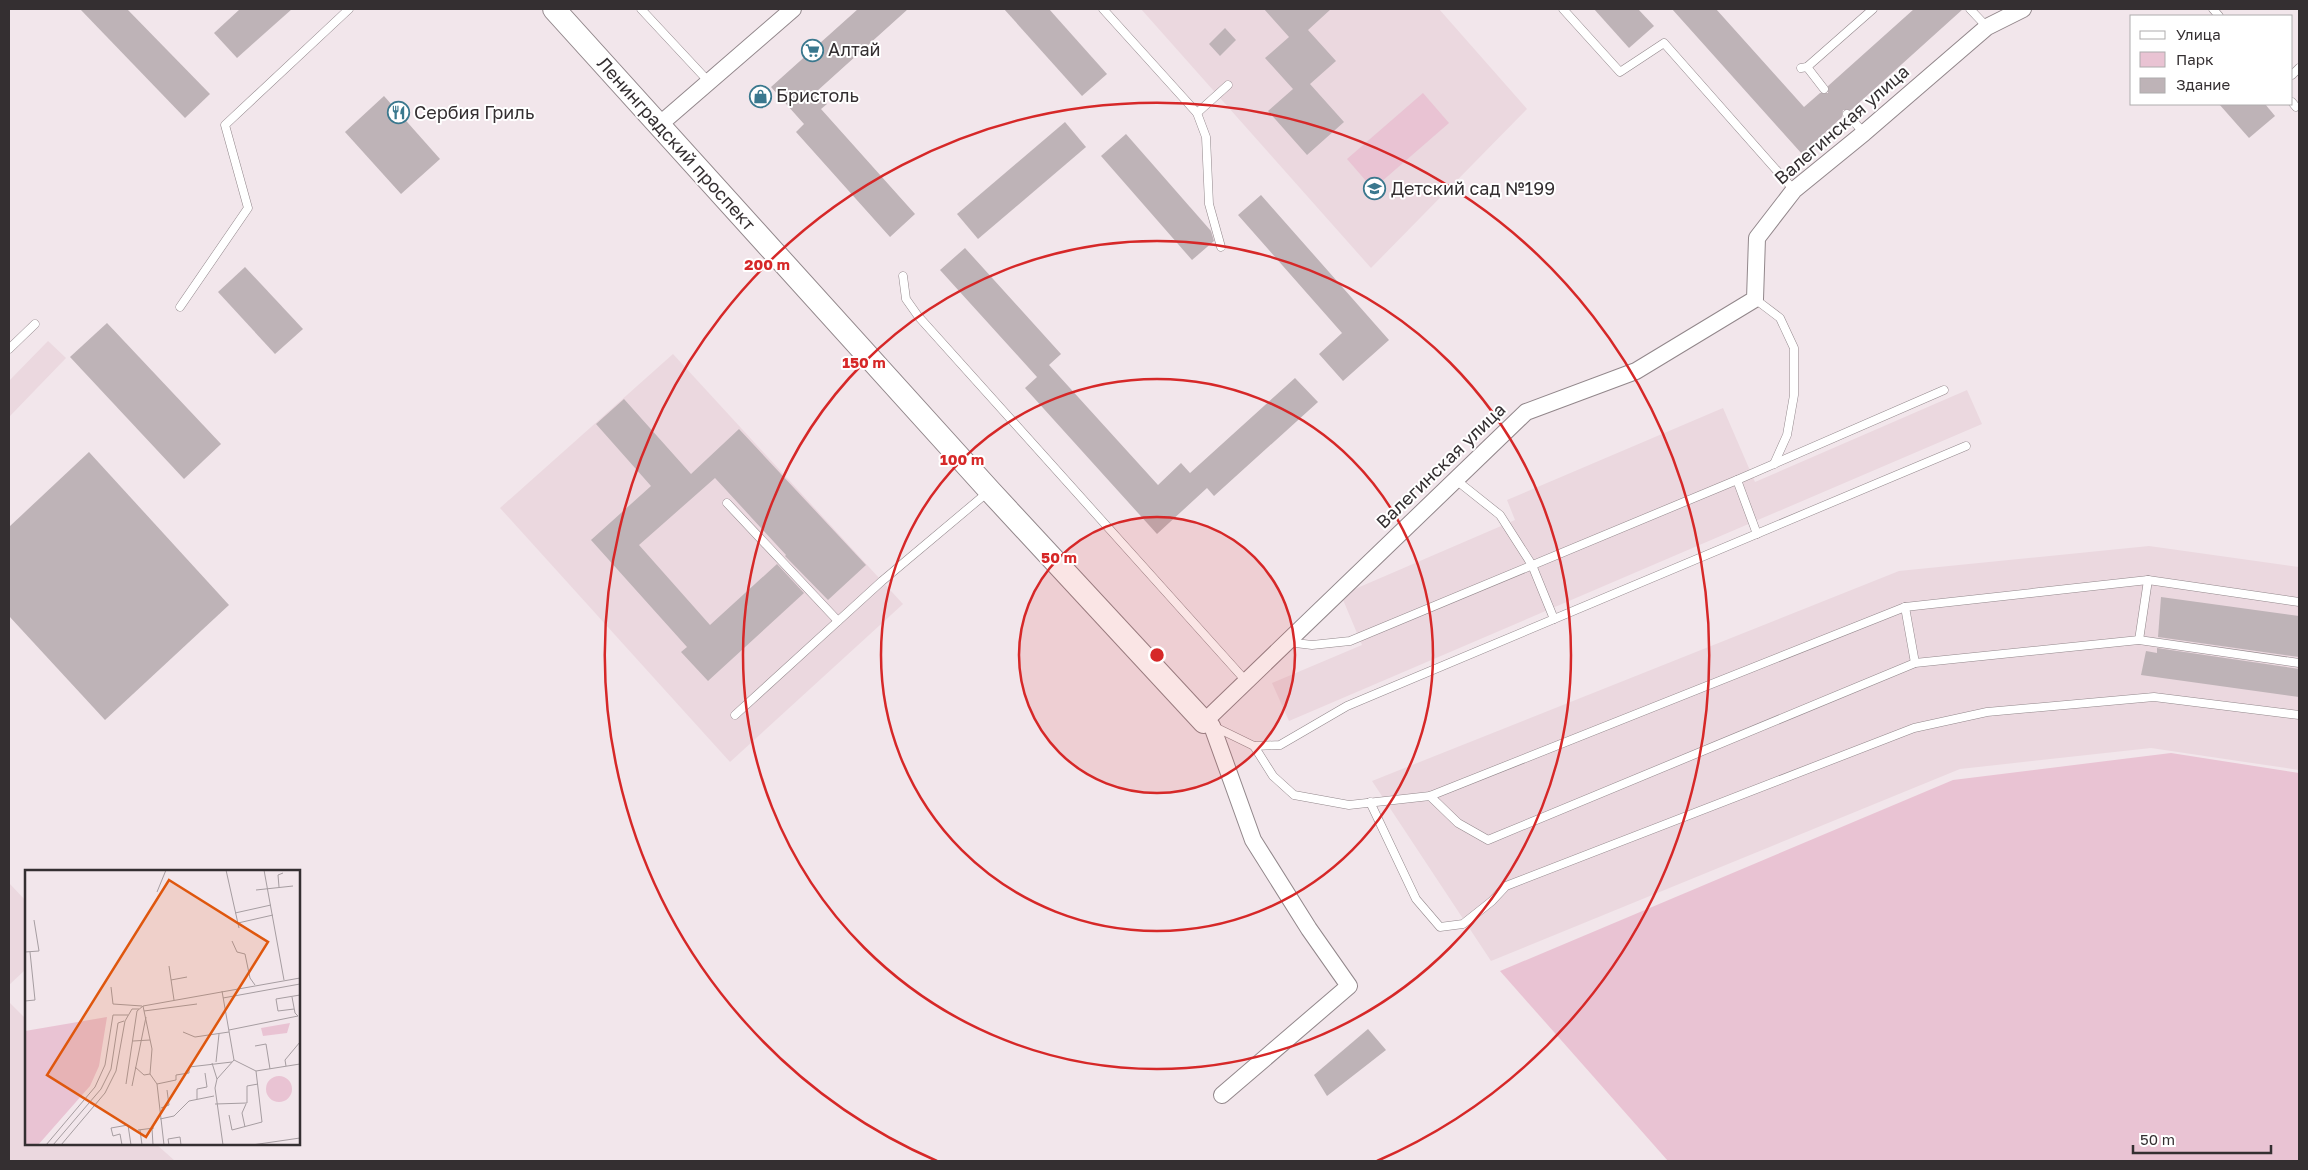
<svg xmlns="http://www.w3.org/2000/svg" width="2308" height="1170" viewBox="0 0 2308 1170" font-family="'Golos Text',sans-serif">
<rect width="100%" height="100%" fill="#f2e6eb"/>
<g fill="#ebd8df">
<path d="M1141 9H1439L1527 109 1371 268Z"/>
<path d="M48 341 66 358 9 417V381Z"/>
<path d="M673 354 903 604 730 762 500 508Z"/>
<path d="M1967 390 1982 424 1289 721 1272 683 1362 645 1341 595 1515 520 1507 500 1723 408 1755 482Z"/>
<path d="M2149 546 2299 567V770L2151 748 1960 769 1491 961 1372 781 1899 571Z"/>
<path d="M9 883 26 901V969L9 985Z"/>
<path d="M9 1002 26 1019V1144H156L175 1161H9Z"/>
</g>
<g fill="#e9c3d3">
<path d="M1423 93 1449 123 1373 189 1347 159Z"/>
<path d="M2171 753 2299 773V1161H1668L1500 971 1953 780Z"/>
</g>
<g fill="#beb3b7">
<path d="M80 9H127L210 94 185 118Z"/>
<path d="M240 9H292L237 58 214 33Z"/>
<path d="M858 9H908L816 92 827 104 821 109 915 214 890 237 796 132 804 124 771 87Z"/>
<path d="M1004 9H1049L1107 74 1082 96Z"/>
<path d="M1264 9H1331L1308 30 1336 61 1310 84 1344 122 1307 155 1268 111 1293 89 1265 58 1289 37Z"/>
<path d="M1594 9H1638L1654 26 1629 48Z"/>
<path d="M1672 9H1716L1804 107 1820 93H1828V86L1914 9H1963L1851 110H1843L1842 117 1802 154Z"/>
<path d="M1225 28 1236 40 1220 56 1209 44Z"/>
<path d="M384 96 440 159 401 194 345 132Z"/>
<path d="M2219 104H2265L2275 116 2249 138Z"/>
<path d="M1065 122 1086 147 978 239 957 214Z"/>
<path d="M1126 134 1211 231 1214 241 1192 260 1101 156Z"/>
<path d="M1261 195 1389 340 1343 381 1319 354 1342 333 1238 215Z"/>
<path d="M965 248 1061 354 1049 365 1158 485 1181 463 1190 473 1295 378 1318 402 1214 496 1207 488 1157 534 1025 388 1037 377 940 270Z"/>
<path d="M245 267 303 329 275 354 218 292Z"/>
<path d="M107 323 221 444 184 479 70 357Z"/>
<path d="M624 399 691 474 739 429 866 565 828 600 785 556 786 555 715 478 639 545 710 625 777 564 804 593 708 681 681 652 687 647 591 540 651 486 596 424Z"/>
<path d="M89 452 229 605 105 720 9 616V527Z"/>
<path d="M2161 597 2299 616V657L2158 637Z"/>
<path d="M2157 648 2299 669V697L2141 675 2146 651 2157 653Z"/>
<path d="M1368 1029 1386 1050 1327 1096 1314 1075Z"/>
</g>
<g fill="none" stroke-linecap="round" stroke-linejoin="round">
<defs>
<g id="lane">
<path d="M641 9 709 82"/>
<path d="M1103 9 1197 113 1206 137 1209 204 1221 247"/>
<path d="M1563 9 1620 72 1664 43 1794 190"/>
<path d="M1970 9 1987 27"/>
<path d="M2213 9 2219 16"/>
<path d="M1807 67 1824 89"/>
<path d="M1801 68 1807 67 1873 9"/>
<path d="M2292 75 2299 68"/>
<path d="M2292 102 2296 107"/>
<path d="M1197 113 1228 85"/>
<path d="M1847 114 1864 133"/>
<path d="M903 276 906 299 918 316 1246 681"/>
<path d="M1755 299 1780 318 1794 348V395L1787 435 1774 464"/>
<path d="M180 307 248 208 225 125 349 9"/>
<path d="M9 349 35 324"/>
<path d="M1456 480 1500 515 1532 565 1554 619"/>
<path d="M1737 480 1757 534"/>
<path d="M727 503 838 621"/>
<path d="M1905 607 1915 663"/>
<path d="M2139 640 2148 580"/>
<path d="M1287 642 1312 645 1350 641 1737 480 1944 390"/>
<path d="M735 715 882 581 988 492"/>
<path d="M1215 727 1254 746 1280 745 1347 706 1966 446"/>
<path d="M1254 746 1273 776 1294 795 1349 805 1430 796 1905 607 2148 580 2299 602"/>
<path d="M1430 796 1458 823 1488 840 1915 663 2139 640 2299 663"/>
<path d="M1370 802 1416 899 1440 927 1463 924 1492 901 1506 886 1914 728 1987 712 2154 697 2299 715"/>
</g>
<g id="street">
<path d="M659 125 793 9"/>
<path d="M1204 722 1526 412 1636 371 1755 299 1757 238 1794 190 1864 133 1987 27 2023 9"/>
<path d="M1212 726 1253 840 1309 929 1349 986 1222 1095"/>
</g>
<path id="secondary" d="M554 9 990 491 1204 722"/>
</defs>
<use href="#lane" stroke="#92878b" stroke-width="9"/>
<use href="#street" stroke="#92878b" stroke-width="18"/>
<use href="#secondary" stroke="#92878b" stroke-width="24"/>
<use href="#lane" stroke="#fff" stroke-width="8"/>
<use href="#street" stroke="#fff" stroke-width="16"/>
<use href="#secondary" stroke="#fff" stroke-width="22"/>
</g>
<circle cx="1157" cy="655" r="138" fill="#d62828" fill-opacity=".12"/>
<g fill="none" stroke="#d62828" stroke-width="2.5">
<circle cx="1157" cy="655" r="138"/>
<circle cx="1157" cy="655" r="276"/>
<circle cx="1157" cy="655" r="414"/>
<path d="M937 1161A552 552 0 1 1 1377 1161"/>
</g>
<defs>
<symbol id="supermarket-ring" viewBox="-11 -11 22 22"><circle r="9.5" fill="#fff" stroke="#3a788e" stroke-width="1.5"/><path d="M-6-5.5h2.5l.6 2H6L4.5 2H-2.5L-4.4-4H-6ZM-1.5 3.2a1.3 1.3 0 1 0 .1 0ZM3 3.2a1.3 1.3 0 1 0 .1 0Z" fill="#3a788e"/></symbol>
<symbol id="shop-ring" viewBox="-11 -11 22 22"><circle r="9.5" fill="#fff" stroke="#3a788e" stroke-width="1.5"/><path d="M-5-2.5h2.3a2.7 3.5 0 0 1 5.4 0H5L5.5 6h-11ZM-1.5-2.5h3a1.5 2.3 0 0 0-3 0Z" fill="#3a788e"/></symbol>
<symbol id="restaurant-ring" viewBox="-11 -11 22 22"><circle r="9.5" fill="#fff" stroke="#3a788e" stroke-width="1.5"/><path d="M-5-6h1v4h1v-4h1v4h1v-4h1v5L-1.5 .5V6h-2V.5L-5-1ZM5-6V6H3V1.5H1.5Q1.5-4 5-6Z" fill="#3a788e"/></symbol>
<symbol id="school-ring" viewBox="-11 -11 22 22"><circle r="9.5" fill="#fff" stroke="#3a788e" stroke-width="1.5"/><path d="M0-5L7-2L0 1L-7-2ZM-4 1L0 2.5L4 1V4Q0 6-4 4Z" fill="#3a788e"/></symbol>
</defs>
<g fill-rule="evenodd">
<use href="#supermarket-ring" x="800" y="38" width="25" height="25"/>
<use href="#shop-ring" x="748" y="84" width="25" height="25"/>
<use href="#restaurant-ring" x="386" y="100" width="25" height="25"/>
<use href="#school-ring" x="1362" y="176" width="25" height="25"/>
</g>
<g text-anchor="middle" stroke-width="4" stroke-linejoin="round" paint-order="stroke">
<g font-size="18" fill="#342f31" stroke="#fff" text-anchor="start">
<text x="828" y="56">Алтай</text>
<text x="776" y="102">Бристоль</text>
<text x="414" y="119">Сербия Гриль</text>
<text x="1391" y="195">Детский сад №199</text>
</g>
<g font-size="18" fill="#342f31" stroke="#fff">
<text transform="translate(1842 125) rotate(-41)" y="6">Валегинская улица</text>
<text transform="translate(676 144) rotate(48)" y="6">Ленинградский проспект</text>
<text transform="translate(1441 466) rotate(-44)" y="6">Валегинская улица</text>
</g>
</g>
<g transform="translate(25 870)">
<rect width="275" height="275" fill="#f2e6eb"/>
<path d="M82 147 74 196 65 216 13 275H0V161ZM265 153 262 163 238 166 236 158ZM241 219a13 13 0 1 1 26 0a13 13 0 1 1-26 0Z" fill="#e9c3d3"/>
<path fill="none" stroke="#a69da1" stroke-width="1" d="M201 0 214 58M239 0 259 110M254 17 253 5 258 3M231 20 268 16M132 22 141 0M210 43 246 35M213 53 248 45M207 71 212 82 220 84 225 108 230 115M0 82 14 81 9 50M144 96 149 130M146 110 162 107M86 117 88 134 117 136M197 121 209 190 192 209 190 218 198 275M267 127 270 143 273 146M198 128 275 114M0 131 10 130 5 82M118 136 127 179 125 204 132 214 139 275M269 139 253 141 251 129 275 125M119 141 172 134M204 160 273 146M158 162 170 167 204 162M108 171 125 170M230 176 241 174 245 199M209 190 231 201 275 194M191 192 194 164M187 193 192 209M261 196 260 190 275 172M110 197 119 205 125 204M101 214 112 141 118 136 275 108M132 214 151 210V205L164 203V197L207 192M107 216 121 147M172 229V219L182 217 180 203M190 234 222 233V216L233 214M136 238 144 235 142 220M204 245 207 260 237 252 231 201M135 249 149 246 164 231 189 226M220 257 217 243 221 234M127 258 128 275M113 260 129 258M115 260 117 275M21 275 70 217 80 195 88 145H103M28 275 76 219 86 199 93 153 99 151M36 275 80 223 91 201 100 151 107 139H114M97 275 95 264 88 266 86 258 103 255 106 275M144 275 143 269 155 267 156 275M227 275 275 268"/>
<path fill="#df570e" fill-opacity="0.15" stroke="#df570e" stroke-width="2.5" d="M144 10 243 72 121 267 22 205Z"/>
<rect width="275" height="275" fill="none" stroke="#342f31" stroke-width="2.5"/>
</g>
<circle cx="1157" cy="655" r="8" fill="#d62828" stroke="#fff" stroke-width="2.5"/>
<g font-size="15" text-anchor="middle" font-weight="bold" fill="#d62828" stroke="#fff" stroke-width="4" stroke-linejoin="round" paint-order="stroke">
<text x="767" y="270">200 m</text>
<text x="864" y="368">150 m</text>
<text x="962" y="465">100 m</text>
<text x="1059" y="563">50 m</text>
</g>
<rect width="2308" height="1170" fill="none" stroke="#342f31" stroke-width="20"/>
<rect x="2130" y="15" width="162" height="90" fill="#ffffff" stroke="#aeacad"/>
<rect x="2140" y="31" width="25" height="8" fill="#ffffff" stroke="#aeacad"/>
<text x="2176" y="40" font-size="15" fill="#342f31">Улица</text>
<rect x="2140" y="52" width="25" height="15" fill="#e9c3d3" stroke="#aeacad"/>
<text x="2176" y="65" font-size="15" fill="#342f31">Парк</text>
<rect x="2140" y="78" width="25" height="15" fill="#beb3b7" stroke="#aeacad"/>
<text x="2176" y="90" font-size="15" fill="#342f31">Здание</text>
<path d="M2133 1145v8h138v-8" fill="none" stroke="#342f31" stroke-width="2.5"/>
<text x="2140" y="1145" font-size="15" fill="#342f31" stroke="#ffffff" stroke-width="4" paint-order="stroke">50 m</text>
</svg>
